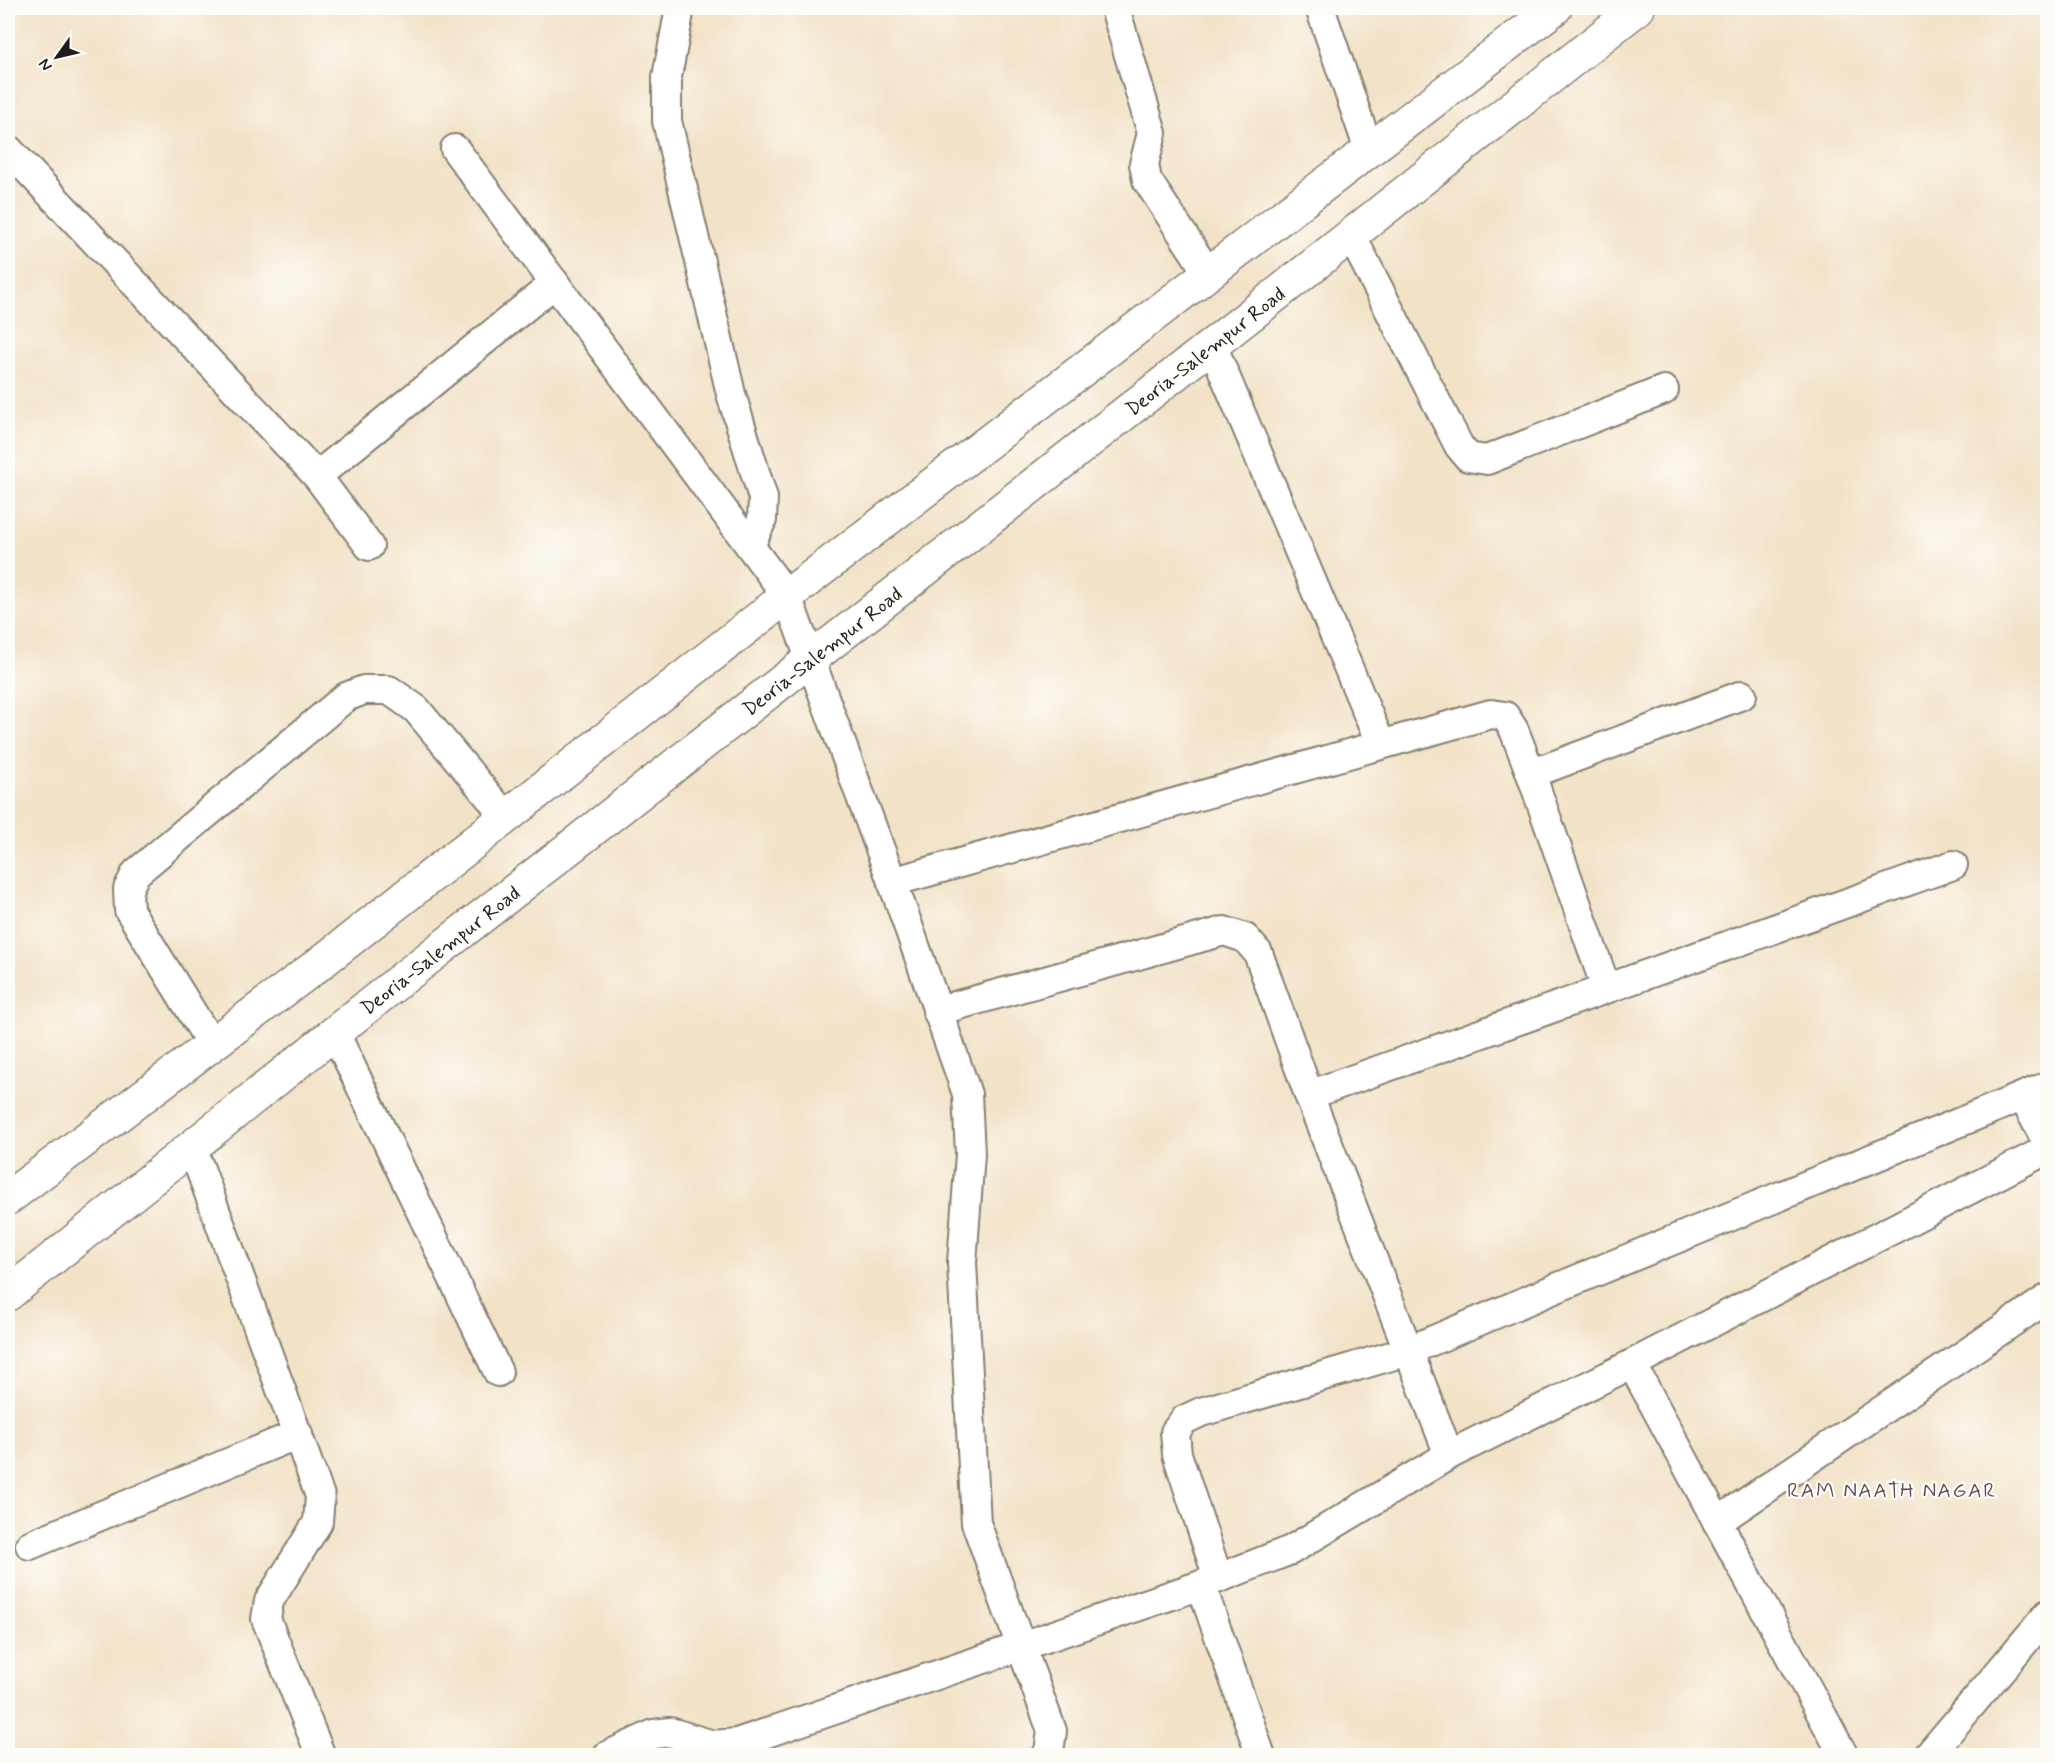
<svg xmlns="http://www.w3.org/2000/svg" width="2055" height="1763" viewBox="0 0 2055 1763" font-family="Mynerve,sans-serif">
<rect width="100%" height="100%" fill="#fdfcf7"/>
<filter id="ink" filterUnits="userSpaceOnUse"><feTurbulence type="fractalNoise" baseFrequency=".0167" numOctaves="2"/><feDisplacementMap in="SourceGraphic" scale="12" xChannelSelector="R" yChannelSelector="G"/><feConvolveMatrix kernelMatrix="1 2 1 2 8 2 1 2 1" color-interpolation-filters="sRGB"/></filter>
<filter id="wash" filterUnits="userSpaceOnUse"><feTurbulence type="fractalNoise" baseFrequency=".008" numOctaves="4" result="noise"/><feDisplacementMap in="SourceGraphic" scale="24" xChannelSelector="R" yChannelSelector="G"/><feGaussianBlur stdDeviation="1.35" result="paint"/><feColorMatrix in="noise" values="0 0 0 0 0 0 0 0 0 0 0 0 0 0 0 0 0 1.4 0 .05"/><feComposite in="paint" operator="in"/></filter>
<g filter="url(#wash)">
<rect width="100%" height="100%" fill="#f2e2c7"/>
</g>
<g filter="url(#ink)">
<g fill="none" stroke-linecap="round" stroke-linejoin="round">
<defs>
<g id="minor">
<path d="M680 8 667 77V121L731 394 763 498 762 520 750 546"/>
<path d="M1115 8 1152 133 1144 164 1147 180 1208 273"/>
<path d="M1320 8 1369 150"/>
<path d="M8 149 317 476 369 546"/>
<path d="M455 149 787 596 904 914 967 1094 970 1154 962 1263 976 1523 1052 1731 1049 1752 1046 1756"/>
<path d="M1351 235 1459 446 1468 457 1487 460 1664 390"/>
<path d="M1212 345 1381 745"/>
<path d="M317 476 555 283"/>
<path d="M1531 774 1742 695"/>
<path d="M892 882 1491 714 1505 716 1514 730 1531 774 1606 988"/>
<path d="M937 1011 1224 931 1245 938 1258 953 1309 1095 1449 1455"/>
<path d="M335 1033 498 1372"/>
<path d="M212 1045 129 910 128 889 136 873 346 697 364 690H389L416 709 506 817"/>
<path d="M1309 1095 1953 865"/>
<path d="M2023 1097 2048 1144"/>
<path d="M192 1147 320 1496 318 1522 269 1601 266 1619 321 1756"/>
<path d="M1632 1364 1844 1756"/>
<path d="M1717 1522 2048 1298"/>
<path d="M30 1545 298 1434"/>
<path d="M1218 1578 1177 1454 1175 1432 1184 1420 1201 1412 1408 1351 1554 1289 2048 1086"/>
<path d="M1201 1585 1261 1756"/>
<path d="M607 1756 654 1734 670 1732 713 1745 737 1743 1201 1585 1291 1550 1449 1455 1632 1364 2048 1149"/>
<path d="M1928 1756 2048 1614"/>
</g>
<g id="trunk">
<path d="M8 1198 323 961 787 596 1555 8"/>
<path d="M8 1294 398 982 1258 309 1638 8"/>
</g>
</defs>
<use href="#minor" stroke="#877f72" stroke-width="32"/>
<use href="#trunk" stroke="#877f72" stroke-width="36"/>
<use href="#minor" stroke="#fff" stroke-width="28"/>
<use href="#trunk" stroke="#fff" stroke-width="33"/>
</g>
</g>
<g text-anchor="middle" stroke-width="4.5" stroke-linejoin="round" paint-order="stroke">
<g font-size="20" fill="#1c1c1c" stroke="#fdfcf7">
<text transform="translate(1205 351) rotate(-38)" y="7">Deoria-Salempur Road</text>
<text transform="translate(822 651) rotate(-38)" y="7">Deoria-Salempur Road</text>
<text transform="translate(440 950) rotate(-38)" y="7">Deoria-Salempur Road</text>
</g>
<g font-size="21" letter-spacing="1.5" fill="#5f4c58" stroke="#fdfcf7">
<text x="1892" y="1497">RAM NAATH NAGAR</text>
</g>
</g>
<rect width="2055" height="1763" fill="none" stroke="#fdfcf7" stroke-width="30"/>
<g transform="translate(57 57) rotate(236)" stroke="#fdfcf7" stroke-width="4.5" paint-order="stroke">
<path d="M0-4.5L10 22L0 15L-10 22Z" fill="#1c1c1c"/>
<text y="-9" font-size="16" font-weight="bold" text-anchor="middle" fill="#1c1c1c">N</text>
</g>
</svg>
